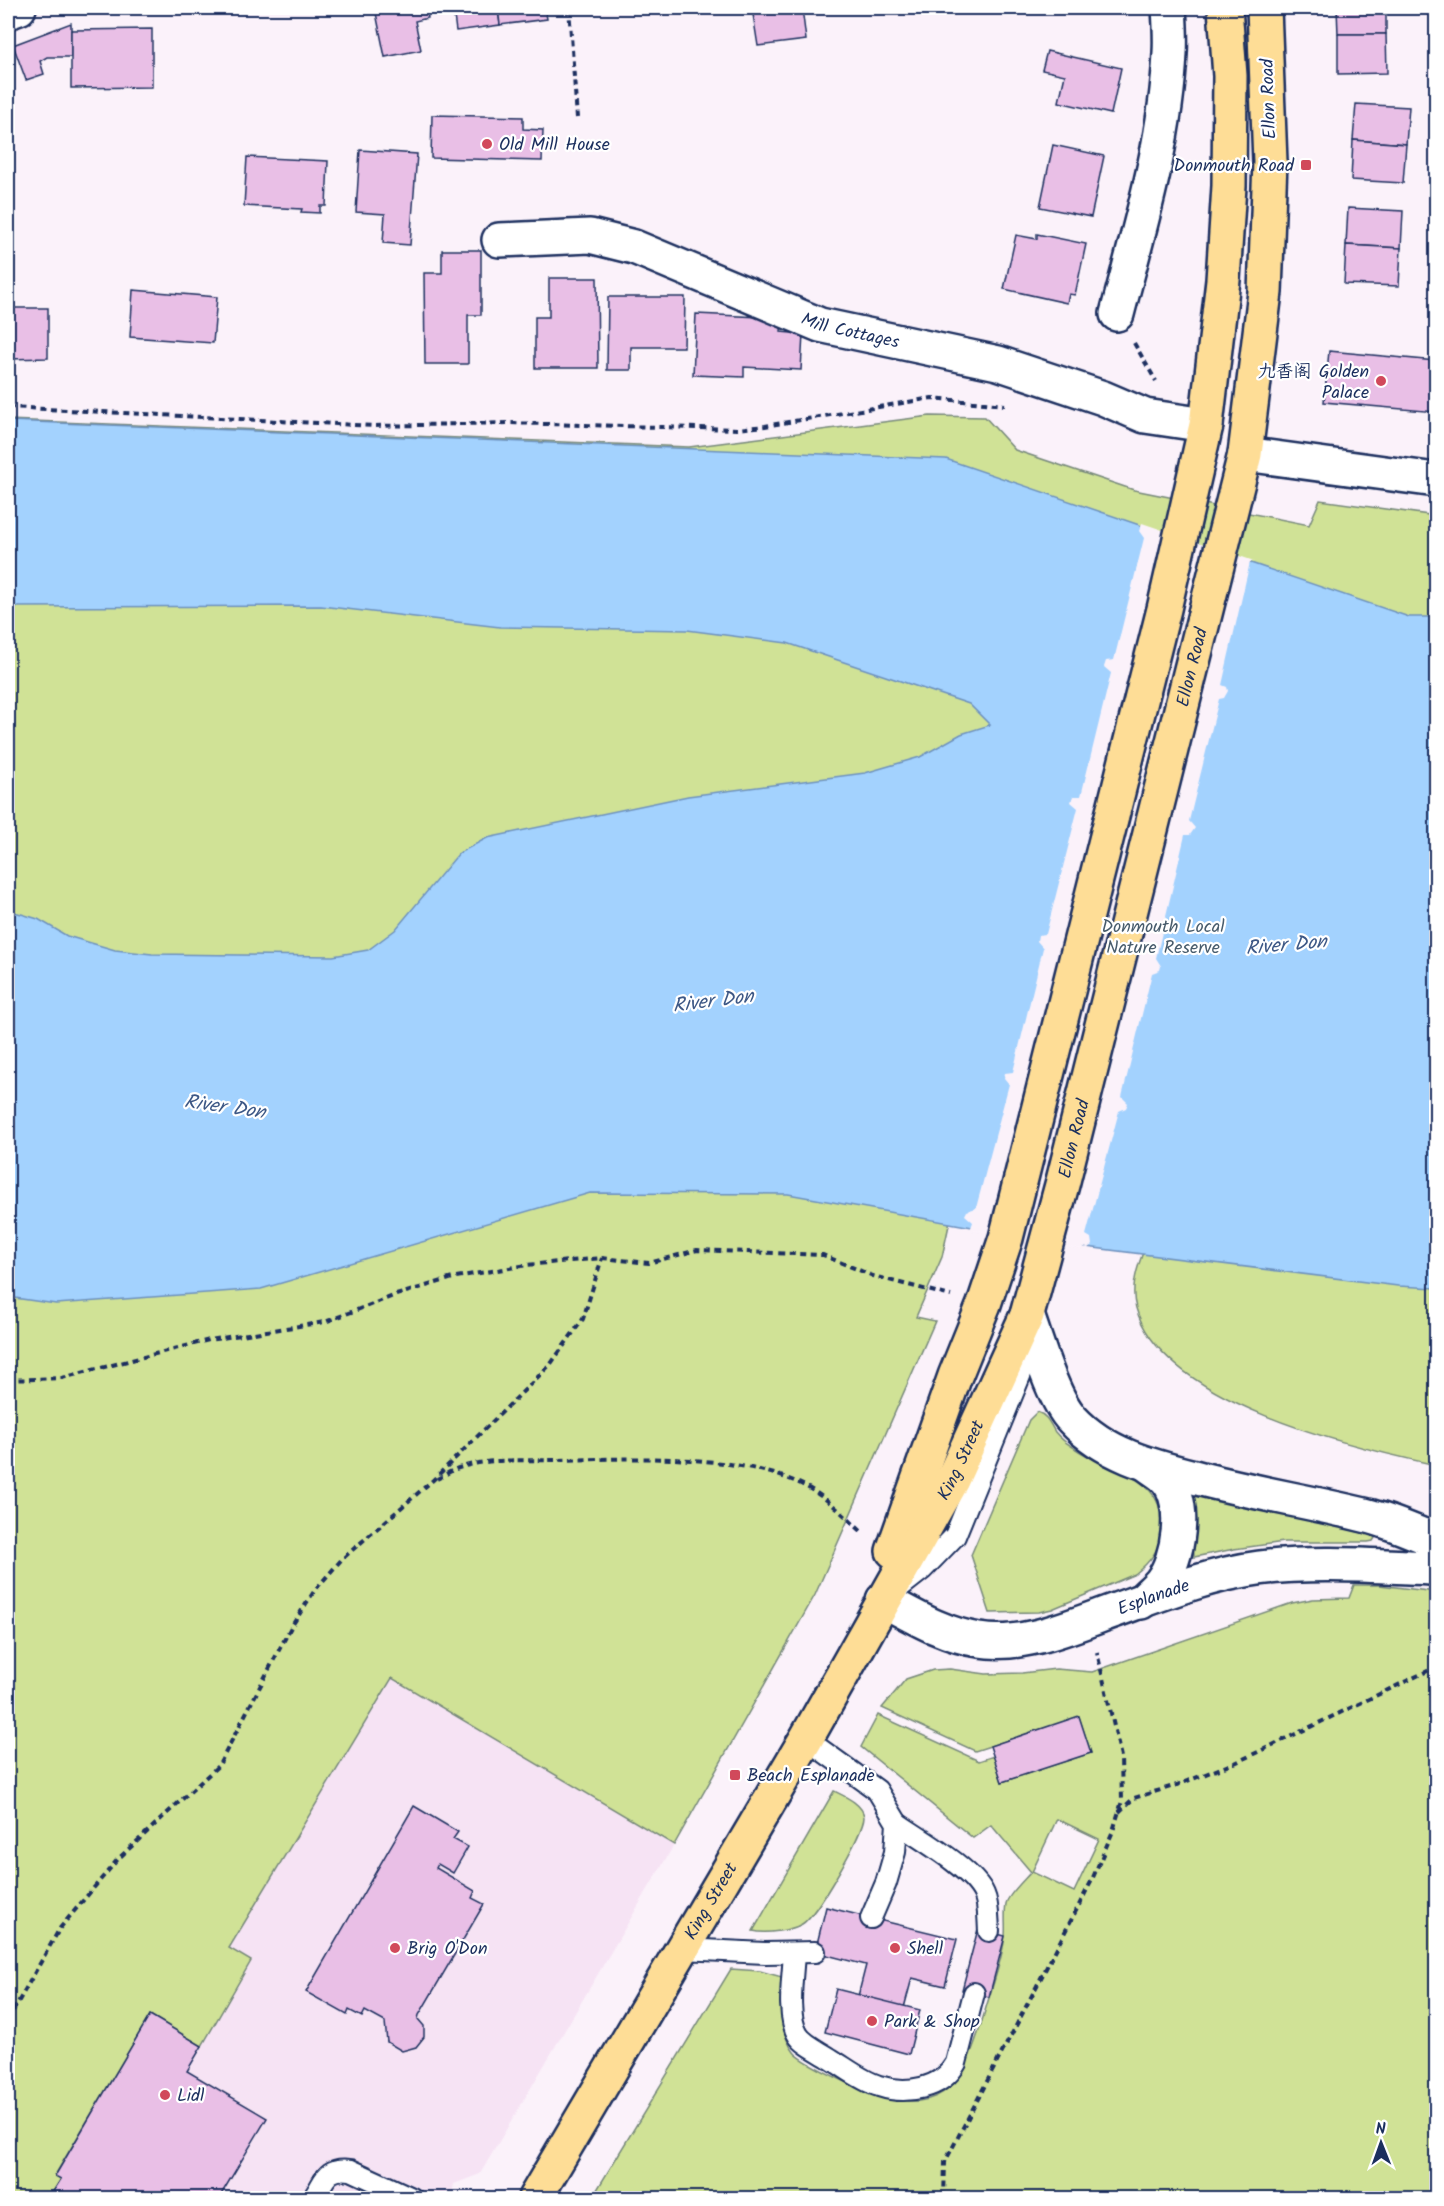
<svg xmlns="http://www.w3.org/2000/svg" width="1444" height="2206" viewBox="0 0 1444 2206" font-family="Kalam,'LXGW WenKai TC',sans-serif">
<rect width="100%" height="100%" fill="#fbf2fa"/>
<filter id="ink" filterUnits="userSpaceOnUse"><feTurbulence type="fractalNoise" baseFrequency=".0167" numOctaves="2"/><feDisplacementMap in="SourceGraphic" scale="12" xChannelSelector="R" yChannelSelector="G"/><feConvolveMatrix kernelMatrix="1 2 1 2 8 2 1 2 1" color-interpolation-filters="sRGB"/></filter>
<g filter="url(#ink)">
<path fill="#f6e3f4" d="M392 1678 674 1845 480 2174 454 2184 451 2198H49L60 2180 55 2176 150 2015 202 2045 251 1961 229 1948Z"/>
<g fill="#d0e296" stroke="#76887a" stroke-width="1.5" fill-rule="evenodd">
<path d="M930 416 985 417 1015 450 1134 490 1309 525 1320 500 1436 516V1465C1352 1447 1163 1403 1136 1308 1127 1278 1148 1243 1158 1216L961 1170 942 1257 916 1317 935 1321 815 1595 674 1845 392 1678 229 1948 251 1961 202 2046 150 2015 55 2175 61 2179 49 2198H8V420L689 447Z"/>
<path d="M1037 1412C1047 1415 1050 1424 1055 1432 1060 1438 1066 1443 1073 1447 1106 1473 1164 1472 1162 1528 1161 1549 1150 1562 1135 1574L1052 1609 1039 1612 990 1613 971 1555 1029 1420Z"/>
<path d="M1191 1490 1363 1533 1373 1535 1375 1538 1373 1541 1368 1542H1284L1234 1549 1194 1557Z"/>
<path d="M1354 1585H1379L1436 1592V2198H592L731 1969 760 1971 782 1977C786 1990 781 2004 782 2018 783 2029 787 2043 794 2052 802 2063 856 2087 871 2093 949 2121 966 2075 985 2011 992 1987 1002 1961 1005 1936 1006 1925 1004 1914 1006 1904 1007 1896 1025 1879 1031 1872L991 1825 973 1838 861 1747 878 1715 979 1761 994 1756 1002 1782 1091 1753 1079 1717 975 1751 882 1708 906 1679 933 1670 950 1669 986 1674 1022 1673 1056 1669 1092 1672 1292 1603 1313 1599 1349 1598ZM1057 1819 1099 1839 1074 1892 1032 1872Z"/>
<path d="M834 1791C844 1796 863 1804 864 1817 864 1833 816 1916 802 1924 790 1931 766 1934 753 1931Z"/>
</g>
<path fill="#a3d2fe" stroke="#6d91be" stroke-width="1.5" d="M8 421 946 459 1409 617H1436V1288L1398 1286 1078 1246 788 1194 590 1193 261 1289 56 1304 8 1297V910L38 919 67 936 115 950 152 954 333 956 368 950 395 930 459 853 487 838 688 796 865 773 920 757 961 734 990 725 969 704 787 643 687 630 500 627 321 606 8 607Z"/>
<path fill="#fbf2fa" d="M1142 523 1254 561 1250 562 1222 685 1227 687 1228 691 1224 698 1219 699 1189 821 1195 828 1190 835H1185L1156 958 1161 966 1160 970 1152 973 1122 1097 1128 1103 1126 1108 1119 1111 1086 1235 1091 1238 1092 1245 1088 1248 1083 1247 1082 1250 970 1230 973 1222 965 1215 967 1211 976 1208 1009 1084 1004 1078 1005 1073 1013 1072 1043 948 1037 941 1038 935 1046 934 1078 808 1071 802 1073 796H1081L1111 673 1104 667 1106 661 1114 660 1144 538 1139 531Z"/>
<g fill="#e9bfe6" stroke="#1b2f5e" stroke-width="1.5">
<path d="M375 8H426L428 18 415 21 421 50 385 57Z"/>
<path d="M453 8H498L500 25 456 31Z"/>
<path d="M498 8H545L547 19 500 25Z"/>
<path d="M752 8H802L806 40 758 46Z"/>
<path d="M1337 8H1386V34H1338Z"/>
<path d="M71 23V57H47L40 61 44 74 26 80 13 45Z"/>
<path d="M152 29V87L71 88V30Z"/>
<path d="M1338 34H1386L1387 73 1338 74Z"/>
<path d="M1047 51 1121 68 1111 114 1059 102 1065 75 1042 70Z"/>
<path d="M1356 104 1409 107 1406 144 1353 140Z"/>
<path d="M432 115 523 117V129L543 130 542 161 431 158Z"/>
<path d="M1353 140 1406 144 1403 183 1351 180Z"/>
<path d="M1053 145 1104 156 1091 217 1040 207Z"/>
<path d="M360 150 417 154 410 245 383 243 385 214 356 212Z"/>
<path d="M247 157 328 161 326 206H320V213L301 212 302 209 244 206Z"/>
<path d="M1348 208 1403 211 1401 248 1346 245Z"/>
<path d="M1037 234 1086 244 1075 295 1069 294 1067 303 1004 289 1016 235 1037 239Z"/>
<path d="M1346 245 1401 248 1399 286 1344 284Z"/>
<path d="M442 250H481V315H468V364H425L424 273H442Z"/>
<path d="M549 278H597L598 368H535V317H549Z"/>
<path d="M133 290 217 297 213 343 130 337Z"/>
<path d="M608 297H685L684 347H631V370H607Z"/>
<path d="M8 308H48V358L8 359Z"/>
<path d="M696 314 782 318 781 332 803 334 801 370 744 367V377L693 375Z"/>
<path d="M1329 351 1436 361V412L1324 402Z"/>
<path d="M1079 1716 1091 1753 1002 1782 990 1746Z"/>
<path d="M414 1806 458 1832 453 1839 468 1847 453 1873 438 1864 436 1868 475 1891 472 1898 484 1904 419 2015 418 2019 424 2026V2037L416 2047 402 2051 387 2042 385 2022 365 2011 362 2017 349 2010 347 2015 306 1992Z"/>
<path d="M826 1907 957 1939 945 1986 912 1978 901 2019 855 2008 866 1965 815 1952Z"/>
<path d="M978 1929 1005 1936 989 1997 962 1990Z"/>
<path d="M836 1989 920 2010 909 2054 825 2032Z"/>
<path d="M150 2015 202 2046 187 2071 267 2118 219 2198H49L61 2179 55 2176Z"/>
</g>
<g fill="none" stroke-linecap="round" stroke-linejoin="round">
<defs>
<g id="lane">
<path d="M900 1587 923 1569 955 1536 1024 1366 1026 1336"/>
<path d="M806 1739 877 1790 897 1823 895 1852 886 1883 871 1918"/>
<path d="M897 1823C920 1839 973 1869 984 1894 989 1905 988 1919 989 1931"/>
<path d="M683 1949 765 1953 815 1952"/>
<path d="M794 1953C793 1975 786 2016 798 2035 804 2045 821 2052 831 2059 846 2068 862 2081 879 2086 906 2095 942 2089 956 2063L974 1993"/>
<path d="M313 2198C325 2183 324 2166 351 2170L412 2198"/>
</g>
<g id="street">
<path id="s1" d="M499 240 590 236 634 247 820 325 998 363 1103 398 1145 416 1206 425"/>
<path d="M1117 314C1139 229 1166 142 1170 53 1171 38 1170 23 1169 8"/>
<path d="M1245 454 1436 480"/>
</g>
<g id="secondary">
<path d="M8 12 19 8"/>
<path d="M1027 1315C1037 1343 1053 1399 1072 1419 1104 1454 1151 1466 1194 1477 1253 1493 1313 1502 1372 1517 1394 1523 1416 1533 1436 1541"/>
<path id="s2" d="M883 1600C913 1616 944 1635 979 1640 1020 1647 1064 1629 1102 1615 1153 1597 1205 1575 1259 1568 1316 1561 1379 1566 1436 1568"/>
<path d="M1141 1602C1147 1595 1155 1589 1161 1582 1179 1559 1187 1503 1167 1480 1162 1474 1154 1470 1148 1465"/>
</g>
<g id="primary">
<path d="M893 1551 955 1376 984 1304 1006 1238 1164 609 1206 425 1223 280 1229 186 1230 76 1225 8"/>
<path id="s3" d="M535 2198 806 1739 952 1480 1027 1315 1063 1181 1245 454 1265 292 1270 162 1264 8"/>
</g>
</defs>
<use href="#lane" stroke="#1b2f5e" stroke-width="24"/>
<use href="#street" stroke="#1b2f5e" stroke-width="38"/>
<use href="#secondary" stroke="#1b2f5e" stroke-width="38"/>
<use href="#primary" stroke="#1b2f5e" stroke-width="38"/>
<g stroke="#1b2f5e" stroke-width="4" stroke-dasharray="6 4.5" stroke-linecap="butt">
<path d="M569 8 577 118"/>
<path d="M1134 343 1156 381"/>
<path d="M8 407 375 426 507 423 737 429 765 426 932 398 1005 405"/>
<path d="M8 1380 62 1378 209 1340 325 1322 396 1295 456 1277 527 1265 602 1258 649 1263 697 1250 823 1255 873 1276 951 1296"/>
<path d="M437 1479C445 1475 453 1469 462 1467 490 1458 524 1461 553 1460 628 1459 717 1452 789 1479 819 1490 839 1510 862 1532"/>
<path d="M1119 1812 1134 1798 1177 1785 1237 1762 1436 1667"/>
<path d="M8 2020 60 1928 118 1859 219 1765 291 1627 315 1590 342 1559 433 1480 550 1365 583 1319 602 1258"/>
<path d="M944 2198 945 2162 1091 1882 1113 1831 1122 1801 1121 1757 1097 1652"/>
</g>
<use href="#lane" stroke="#fff" stroke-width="20"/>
<use href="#street" stroke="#fff" stroke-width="33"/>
<use href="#secondary" stroke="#fff" stroke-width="33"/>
<use href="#primary" stroke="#fedd96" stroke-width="33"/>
</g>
</g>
<g fill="#d1495b" stroke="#fff" stroke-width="2">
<circle cx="487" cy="144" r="6"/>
<rect x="1300" y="159" width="12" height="12" rx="3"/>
<circle cx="1381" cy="381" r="6"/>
<rect x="729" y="1769" width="12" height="12" rx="3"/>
<circle cx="395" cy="1948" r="6"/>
<circle cx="895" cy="1948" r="6"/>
<circle cx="872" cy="2021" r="6"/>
<circle cx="165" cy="2095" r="6"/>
</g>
<g text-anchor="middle" stroke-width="4.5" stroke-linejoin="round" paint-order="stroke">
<g font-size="18" fill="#1b2f5e" stroke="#fff">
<text transform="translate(1268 99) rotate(-92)" y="6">Ellon Road</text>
<text dy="6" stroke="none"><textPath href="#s1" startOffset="369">Mill Cottages</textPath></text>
<text dy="6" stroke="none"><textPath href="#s3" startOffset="1680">Ellon Road</textPath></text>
<text dy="6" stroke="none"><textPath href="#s3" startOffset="1194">Ellon Road</textPath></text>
<text dy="6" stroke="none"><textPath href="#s3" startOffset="852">King Street</textPath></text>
<text dy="6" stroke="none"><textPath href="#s2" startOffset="286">Esplanade</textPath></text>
<text dy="6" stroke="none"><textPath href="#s3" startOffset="345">King Street</textPath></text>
</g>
<g font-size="18" fill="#1b2f5e" stroke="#fff" text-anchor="start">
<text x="499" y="150">Old Mill House</text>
<text x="1294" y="171" text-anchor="end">Donmouth Road</text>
<text x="1369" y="377" text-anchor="end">九香阁 Golden<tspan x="1369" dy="21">Palace</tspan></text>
<text x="747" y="1781">Beach Esplanade</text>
<text x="407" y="1954">Brig O'Don</text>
<text x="907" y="1954">Shell</text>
<text x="884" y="2027">Park &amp; Shop</text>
<text x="177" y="2101">Lidl</text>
</g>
<g font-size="18" fill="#485c6c" stroke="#fff">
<text x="1163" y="932">Donmouth Local<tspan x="1163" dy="21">Nature Reserve</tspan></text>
</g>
<g font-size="20" font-style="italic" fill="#3d5886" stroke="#fff">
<text transform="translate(1286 944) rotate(-5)" y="7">River Don</text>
<text transform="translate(713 1000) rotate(-7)" y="7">River Don</text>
<text transform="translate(225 1106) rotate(8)" y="7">River Don</text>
</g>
</g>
<rect width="1444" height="2206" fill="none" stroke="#fff" stroke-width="30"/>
<rect x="15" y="15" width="1414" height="2176" fill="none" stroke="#1b2f5e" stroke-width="2" filter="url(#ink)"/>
<g transform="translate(1381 2143) rotate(359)" stroke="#ffffff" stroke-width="4.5" paint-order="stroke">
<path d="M0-4.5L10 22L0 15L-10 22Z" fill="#1b2f5e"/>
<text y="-9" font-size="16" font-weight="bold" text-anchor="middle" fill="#1b2f5e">N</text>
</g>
</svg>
